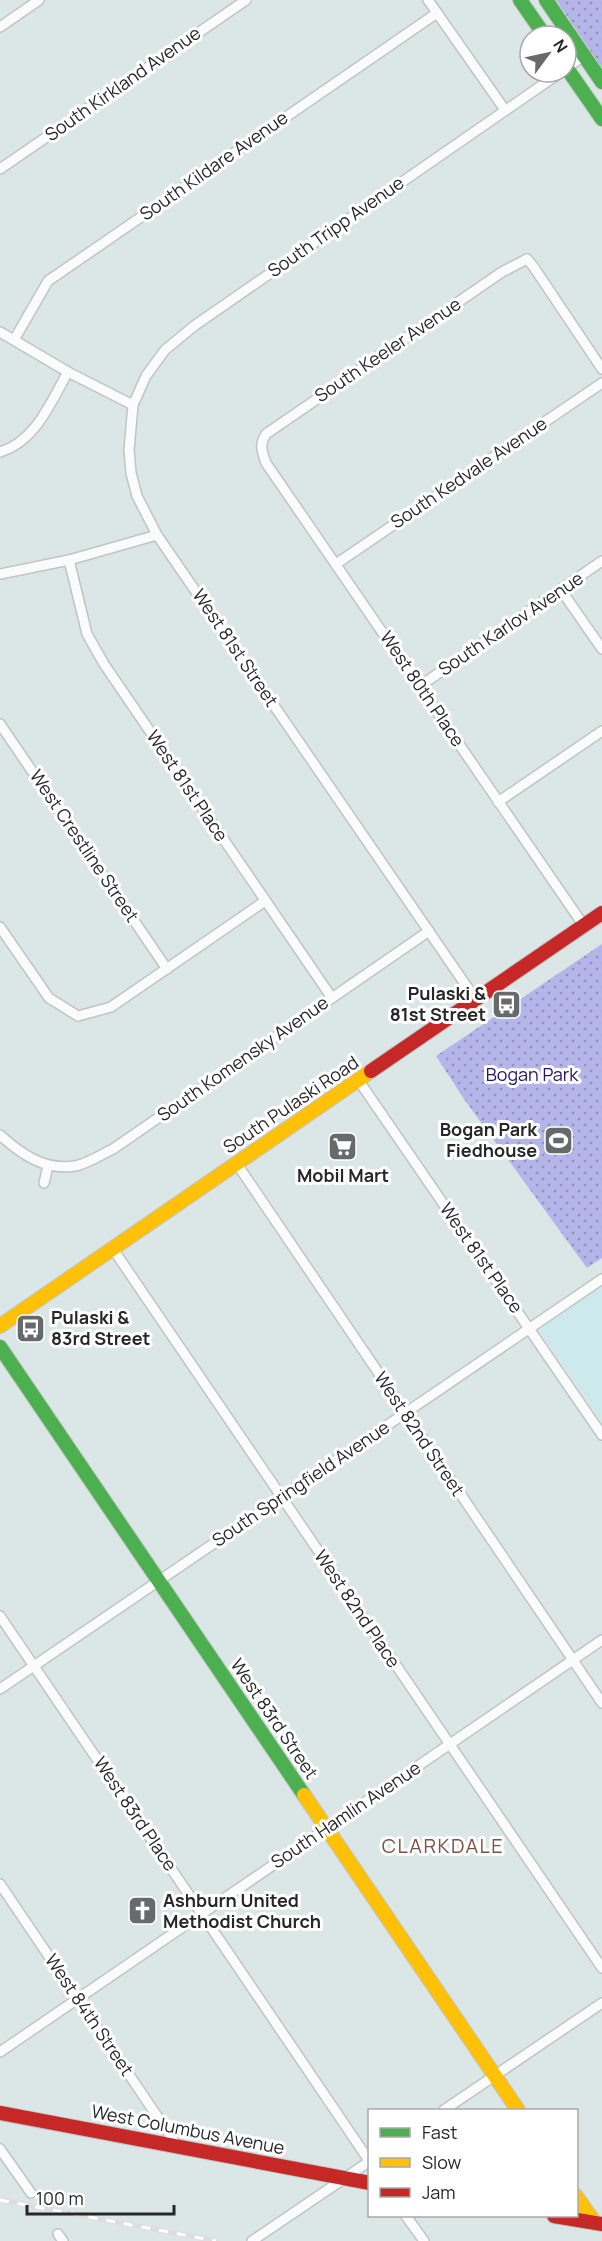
<svg xmlns="http://www.w3.org/2000/svg" width="602" height="2241" viewBox="0 0 602 2241" font-family="Manrope,sans-serif">
<defs>
<pattern id="green-dots" width="8" height="8" patternUnits="userSpaceOnUse" patternTransform="scale(1.5)"><rect width="8" height="8" fill="#b4b5e8"/><path d="M2 2h.1M6 6h.1" fill="none" stroke="#9293bc" stroke-width="1.8" stroke-linecap="round"/></pattern>
</defs>
<rect width="100%" height="100%" fill="#dbe7e7"/>
<path fill="#cee9ec" d="M602 1284V1422L538 1328Z"/>
<g fill="url(#green-dots)">
<path d="M556 0H602V68Z"/>
<path d="M602 944V1258L587 1268 464 1099 436 1056Z"/>
</g>
<g fill="none" stroke-linecap="round" stroke-linejoin="round">
<defs>
<g id="street">
<path d="M428 0 505 110"/>
<path d="M0 27 39 0"/>
<path d="M566 68 584 56"/>
<path d="M0 169 246 0"/>
<path d="M527 259 502 272 266 434C259 444 262 452 266 463L584 926"/>
<path d="M527 259 533 266 602 369"/>
<path d="M0 332 68 372 133 405"/>
<path d="M14 340 48 281 437 13"/>
<path d="M0 452C36 441 50 403 68 372"/>
<path d="M69 560 87 634 104 664 332 998"/>
<path d="M336 564 602 383"/>
<path d="M0 574 69 560 157 535"/>
<path d="M561 590 602 649"/>
<path d="M420 686 602 561"/>
<path d="M0 724 167 969"/>
<path d="M498 802 602 731"/>
<path d="M0 927 49 998 78 1016"/>
<path d="M476 1000 157 535 137 496 131 473 129 450 133 405 146 376 165 350 194 326 561 72"/>
<path d="M78 1016 111 1007 265 901"/>
<path d="M359 1081 602 1435"/>
<path d="M0 1135C21 1154 45 1171 75 1166 87 1164 102 1154 113 1149L429 931"/>
<path d="M237 1164 602 1703"/>
<path d="M44 1183 48 1166"/>
<path d="M113 1249 602 1968"/>
<path d="M0 1616 370 2162"/>
<path d="M0 1689 602 1279"/>
<path d="M0 1884 178 2147"/>
<path d="M0 2052 602 1640"/>
<path d="M444 2110 602 2003"/>
<path d="M0 2149 31 2193"/>
<path d="M406 2216 424 2241"/>
<path d="M58 2234 63 2241"/>
<path d="M252 2241 370 2161"/>
</g>
<g id="fast">
<path d="M520 0 545 36"/>
<path d="M546 0 602 82"/>
<path d="M566 67 602 119"/>
<path d="M0 1347 304 1795"/>
</g>
<g id="slow">
<path d="M0 1326 371 1071"/>
<path d="M304 1795 518 2110"/>
<path d="M576 2196 595 2223"/>
</g>
<g id="jam">
<path d="M371 1071 602 913"/>
<path d="M0 2113 370 2183"/>
<path d="M554 2216 602 2224"/>
</g>
</defs>
<use href="#street" stroke="#c2c4c3" stroke-width="12"/>
<use href="#fast" stroke="#c2c4c3" stroke-width="16"/>
<use href="#slow" stroke="#c2c4c3" stroke-width="16"/>
<use href="#jam" stroke="#c2c4c3" stroke-width="16"/>
<use href="#street" stroke="#fafbfb" stroke-width="9"/>
<use href="#fast" stroke="#4caf50" stroke-width="14"/>
<use href="#slow" stroke="#ffc107" stroke-width="14"/>
<use href="#jam" stroke="#c62828" stroke-width="14"/>
<defs>
<path id="rail" d="M0 2200 216 2241"/>
</defs>
<use href="#rail" stroke="#dddddc" stroke-width="5"/>
<use href="#rail" stroke="#fff" stroke-width="3" stroke-dasharray="9" stroke-linecap="butt"/>
</g>
<defs>
<symbol id="bus-square" viewBox="-11 -11 22 22"><rect x="-9" y="-9" width="18" height="18" rx="4" fill="#666a6a" stroke="#fff"/><path d="M-5-6H5V4H4V6H2V4H-2V6H-4V4H-5ZM-3.5-4V0h7V-4ZM-3.5 1.2v1.5H-2V1.2ZM2 1.2v1.5H3.5V1.2Z" fill="#fff"/></symbol>
<symbol id="stadium-square" viewBox="-11 -11 22 22"><rect x="-9" y="-9" width="18" height="18" rx="4" fill="#666a6a" stroke="#fff"/><path d="M0-5a6.5 5 0 1 0 0 10a6.5 5 0 1 0 0-10ZM-3.5-1.8h7v3.6h-7Z" fill="#fff"/></symbol>
<symbol id="supermarket-square" viewBox="-11 -11 22 22"><rect x="-9" y="-9" width="18" height="18" rx="4" fill="#666a6a" stroke="#fff"/><path d="M-6-5.5h2.5l.6 2H6L4.5 2H-2.5L-4.4-4H-6ZM-1.5 3.2a1.3 1.3 0 1 0 .1 0ZM3 3.2a1.3 1.3 0 1 0 .1 0Z" fill="#fff"/></symbol>
<symbol id="church-square" viewBox="-11 -11 22 22"><rect x="-9" y="-9" width="18" height="18" rx="4" fill="#666a6a" stroke="#fff"/><path d="M-1.2-6h2.4v3.5h3.3v2.4h-3.3V6h-2.4V-.1h-3.3v-2.4h3.3Z" fill="#fff"/></symbol>
</defs>
<g fill-rule="evenodd">
<use href="#bus-square" x="490" y="988" width="33" height="33"/>
<use href="#stadium-square" x="542" y="1124" width="33" height="33"/>
<use href="#supermarket-square" x="326" y="1130" width="33" height="33"/>
<use href="#bus-square" x="14" y="1312" width="33" height="33"/>
<use href="#church-square" x="126" y="1894" width="33" height="33"/>
</g>
<g text-anchor="middle" stroke-width="6" stroke-linejoin="round" paint-order="stroke">
<g font-size="18" fill="#272727" stroke="#fff">
<text transform="translate(123 84) rotate(-35)" y="6">South Kirkland Avenue</text>
<text transform="translate(214 166) rotate(-35)" y="6">South Kildare Avenue</text>
<text transform="translate(336 227) rotate(-35)" y="6">South Tripp Avenue</text>
<text transform="translate(388 350) rotate(-34)" y="6">South Keeler Avenue</text>
<text transform="translate(469 473) rotate(-34)" y="6">South Kedvale Avenue</text>
<text transform="translate(511 624) rotate(-34)" y="6">South Karlov Avenue</text>
<text transform="translate(235 648) rotate(56)" y="6">West 81st Street</text>
<text transform="translate(422 689) rotate(56)" y="6">West 80th Place</text>
<text transform="translate(187 786) rotate(56)" y="6">West 81st Place</text>
<text transform="translate(84 846) rotate(56)" y="6">West Crestline Street</text>
<text transform="translate(243 1059) rotate(-35)" y="6">South Komensky Avenue</text>
<text transform="translate(291 1105) rotate(-34)" y="6">South Pulaski Road</text>
<text transform="translate(481 1258) rotate(55)" y="6">West 81st Place</text>
<text transform="translate(419 1434) rotate(56)" y="6">West 82nd Street</text>
<text transform="translate(301 1484) rotate(-34)" y="6">South Springfield Avenue</text>
<text transform="translate(357 1609) rotate(56)" y="6">West 82nd Place</text>
<text transform="translate(274 1719) rotate(56)" y="6">West 83rd Street</text>
<text transform="translate(135 1814) rotate(56)" y="6">West 83rd Place</text>
<text transform="translate(346 1815) rotate(-34)" y="6">South Hamlin Avenue</text>
<text transform="translate(89 2015) rotate(56)" y="6">West 84th Street</text>
<text transform="translate(188 2130) rotate(11)" y="6">West Columbus Avenue</text>
</g>
<g font-size="18" font-weight="bold" fill="#272727" stroke="#fff" text-anchor="end">
<text x="486" y="1000">Pulaski &amp;<tspan x="486" dy="21">81st Street</tspan></text>
<text x="537" y="1136">Bogan Park<tspan x="537" dy="21">Fiedhouse</tspan></text>
<text x="343" y="1182" text-anchor="middle">Mobil Mart</text>
<text x="51" y="1324" text-anchor="start">Pulaski &amp;<tspan x="51" dy="21">83rd Street</tspan></text>
<text x="163" y="1907" text-anchor="start">Ashburn United<tspan x="163" dy="21">Methodist Church</tspan></text>
</g>
<g font-size="18" fill="#251269" stroke="#fff">
<text x="532" y="1081">Bogan Park</text>
</g>
<g font-size="20" letter-spacing="1.5" fill="#7b5244" stroke="#fff">
<text x="443" y="1853">CLARKDALE</text>
</g>
</g>
<rect x="368" y="2109" width="210" height="108" fill="#ffffff" stroke="#a9a9a9" stroke-width="1.5"/>
<rect x="380" y="2128" width="30" height="9" fill="#4caf50" stroke="#a9a9a9" stroke-width="1.5"/>
<text x="422" y="2139" font-size="18" fill="#272727">Fast</text>
<rect x="380" y="2158" width="30" height="9" fill="#ffc107" stroke="#a9a9a9" stroke-width="1.5"/>
<text x="422" y="2169" font-size="18" fill="#272727">Slow</text>
<rect x="380" y="2188" width="30" height="9" fill="#c62828" stroke="#a9a9a9" stroke-width="1.5"/>
<text x="422" y="2199" font-size="18" fill="#272727">Jam</text>
<g transform="translate(548 54) rotate(57)"><circle r="28" fill="#ffffff" stroke="#a9a9a9" stroke-width="1.5"/>
<path d="M0-4.5L10 22L0 15L-10 22Z" fill="#666a6a"/>
<text y="-9" font-size="16" font-weight="bold" text-anchor="middle" fill="#272727">N</text>
</g>
<path d="M27 2205v9h147v-9" fill="none" stroke="#272727" stroke-width="3"/>
<text x="36" y="2205" font-size="18" fill="#272727" stroke="#ffffff" stroke-width="4.5" paint-order="stroke">100 m</text>
</svg>
